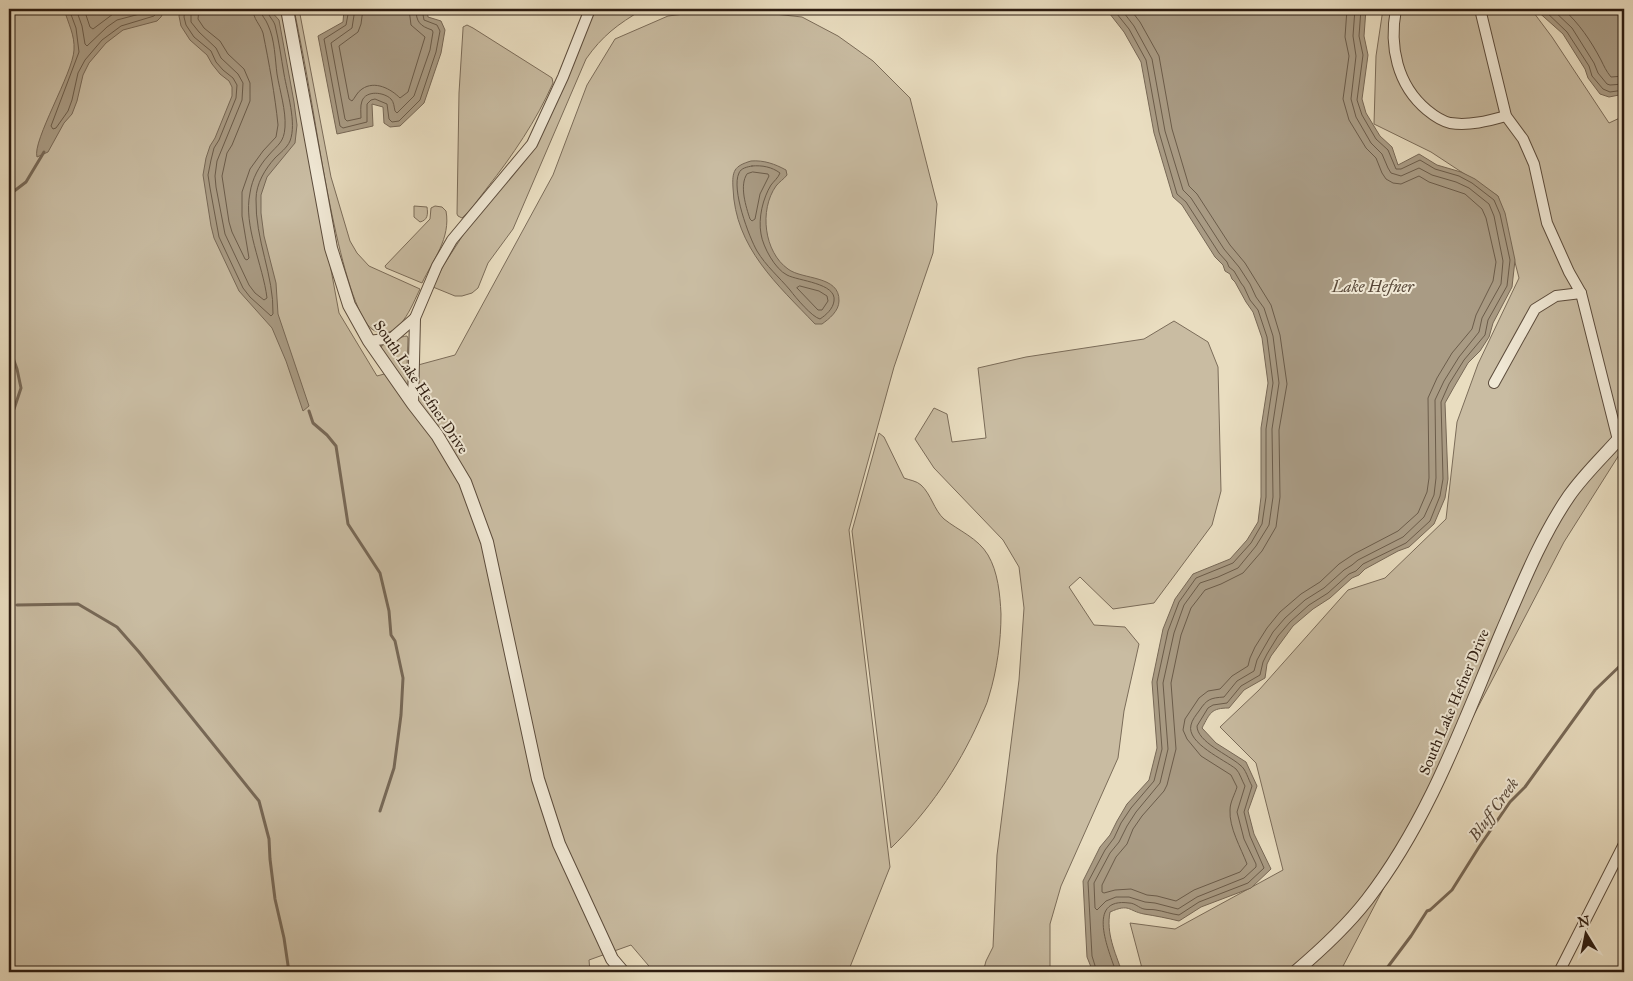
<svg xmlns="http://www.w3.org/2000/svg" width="1633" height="981" viewBox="0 0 1633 981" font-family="'IM FELL Great Primer',serif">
<rect width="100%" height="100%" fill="#e9ddc0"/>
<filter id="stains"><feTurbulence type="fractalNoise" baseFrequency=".004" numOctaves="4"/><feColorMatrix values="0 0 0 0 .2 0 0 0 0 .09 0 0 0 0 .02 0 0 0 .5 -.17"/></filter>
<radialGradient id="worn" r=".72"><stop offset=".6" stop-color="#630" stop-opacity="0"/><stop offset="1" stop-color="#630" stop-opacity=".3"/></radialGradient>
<g fill="#c9bca2" stroke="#7b6c59">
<path d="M9 9H283L339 313 377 376 395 371 381 349 382 345C388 343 402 336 407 336L408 338 407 368 455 355 553 175 587 85 615 39 668 16 709 11 756 12 802 17 838 36 873 61 910 98 937 204 933 253 894 367 849 530 890 867 848 972H654L631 945 589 960 590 972H9Z"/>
<path d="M294 9H299L331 177 350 241 357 253 369 266 420 289C412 305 399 342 375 331 344 318 318 136 311 99 306 69 300 39 294 9Z"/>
<path d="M596 9 642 10C618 24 602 36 586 59L513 229 488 263 478 288 472 293 462 296H455L433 287 443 266 465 232 519 165 595 10Z"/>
<path d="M1383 9H1531L1552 37 1609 123 1624 116V449L1619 455 1564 542 1341 970 1338 972H1143L1130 923 1175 929 1283 870 1256 763 1220 727 1259 690 1348 590 1385 578 1446 519 1457 422 1478 364 1519 278 1498 196 1431 152 1374 124 1376 56Z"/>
<path d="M467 25 473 28 549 76 552 78 553 83C536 121 513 155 487 188 479 198 472 209 462 218L458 216 457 214 459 93 463 29V27Z"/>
<path d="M414 206 427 207C428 214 428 220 420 222L414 217Z"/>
<path d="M435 206 442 207 446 211C451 238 433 260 422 283L386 268 385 266 430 219 431 208Z"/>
<path d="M1174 321 1208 342 1218 367 1221 491 1212 525 1154 603 1113 609 1080 577 1069 587 1094 625 1125 627 1139 644 1124 711 1118 758 1061 886 1050 924V972H983L986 961 993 947 997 855 1019 680 1024 608 1019 567 1003 540 934 468 915 439 934 408 947 414 952 442 986 438 978 368 1026 357 1144 339Z"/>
<path d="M879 433 884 437 904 478C909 480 917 481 921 485 931 494 934 510 944 519 959 531 978 538 988 555 998 572 1000 594 1001 614 1001 641 997 670 989 696 987 705 982 713 979 721 958 768 928 812 891 848L852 531Z"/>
</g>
<g fill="#a99b84" stroke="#776856">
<path d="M64 9H165L161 17 157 21 123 30 106 43 89 63 83 75 77 101 72 114 64 123 48 152 37 157C32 141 73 73 74 50 75 35 68 23 64 9Z"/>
<path d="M180 9H269L279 20 294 102 297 125 295 143 267 177 261 195V213L264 236 276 283 278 314 309 406 303 411 286 361 272 328 239 291 214 238 211 226 203 175 206 158 210 146 215 138 232 96V87L229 81 220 74 212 64 207 55 190 40 181 26 179 16Z"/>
<path d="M344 9H427L428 17 441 21 445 30 441 53 424 103 400 126 390 127 384 123 383 107 372 104 373 126 337 134 318 36 343 22Z"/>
<path d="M1106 9H1366L1364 36 1368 55 1362 99 1366 113 1380 136 1392 147 1398 165 1419 154 1437 165 1461 172 1475 179 1498 196 1505 213 1515 260 1512 287 1493 323 1489 337 1480 351 1468 363 1454 387 1445 403 1448 479 1445 498 1434 524 1409 547 1398 551 1365 569 1359 575 1352 578 1330 598 1313 609 1293 626 1271 656 1267 664 1265 678 1244 690 1229 708C1211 708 1210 713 1202 728L1216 743 1246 762 1257 786 1248 811 1254 834 1271 869 1251 888 1201 907 1179 921C1167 918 1156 916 1144 914 1128 911 1130 903 1110 912 1106 933 1115 952 1122 972H1093L1087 957 1083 881 1100 847 1110 835 1117 821 1127 804 1149 780 1157 748 1152 682 1163 629 1175 599 1193 574 1230 559 1247 540 1258 522 1261 497V428L1268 383 1262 338 1253 312 1246 302 1235 282 1232 279 1230 274 1225 271 1223 265 1215 257 1182 205 1173 197 1154 133 1141 62 1124 32Z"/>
<path d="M1535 9H1624V94L1609 97 1600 94 1588 78 1585 69 1563 34Z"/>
<path d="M751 161C764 160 775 164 786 170L787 175C784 179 779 182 776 186 759 210 764 252 788 269 802 280 840 275 839 301 839 311 829 319 822 324H815C778 285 735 248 733 188 732 171 734 166 751 161Z"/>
</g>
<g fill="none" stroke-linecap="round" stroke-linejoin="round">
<g stroke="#6b5c4a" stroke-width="1">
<path d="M69 9 76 28 79 52 51 126 53 129 56 128 68 111 72 100 78 73 85 60 102 40 121 26 154 16 160 9"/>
<path d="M76 9 82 26 85 44 87 46 107 27 117 20 151 11 153 9"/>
<path d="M84 9 90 27 93 29 113 14 128 9"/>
<path d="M185 9 184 17 186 25 194 37 211 51 216 62 223 70 233 78 237 85 236 98 219 140 214 148 211 160 208 175 210 188 219 237 243 288 250 297 271 316 273 314C274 275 255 240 256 199 256 184 265 169 275 158 280 153 287 148 290 141 297 123 287 92 284 74 281 57 279 41 275 25 273 19 267 15 267 9"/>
<path d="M191 9V22L199 32 216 48 221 58 238 74 243 83 242 100 217 161 215 176 216 187 225 234 249 285 255 293 264 300 267 298C263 265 243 226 250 193 252 179 259 166 268 156 278 144 284 143 285 127 286 110 280 92 277 74 275 59 275 40 268 25 266 19 261 16 260 9"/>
<path d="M199 9 198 19 204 28 220 41 228 54 244 69 250 83V101L232 145 227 153 222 176 229 222 232 232 245 259 247 260 249 258 242 216V192L250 169 263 151 276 137 278 125C275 95 269 63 263 33 260 24 253 19 253 9"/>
<path d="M349 9 346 25 324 39 340 126 343 128 367 122V104L371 100 375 99 387 104 389 119 392 122 399 121 420 100 436 52 440 31 437 25 424 20 422 9"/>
<path d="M355 9 352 28 331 43 345 119 347 121 361 118C361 113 360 106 362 101 366 90 384 92 391 99 394 102 394 107 395 111L397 113 414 96 430 50 433 32 432 30C420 26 416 22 416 9"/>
<path d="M363 9 361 24 358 32 339 46 349 99 352 101C355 98 357 92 362 89 375 80 391 89 400 98L408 92 425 37 411 25 409 9"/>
<path d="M1121 9 1134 26 1152 59 1165 131 1183 190 1191 198 1224 249 1239 267 1250 284 1256 297 1264 308 1273 336 1279 383 1272 429 1273 497 1269 525 1256 546 1238 568 1218 577 1200 583 1184 605 1174 633 1163 683 1168 749 1160 783 1136 812 1127 826 1119 842 1110 853 1094 883 1095 908 1097 910 1106 901 1116 897H1129L1145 902 1155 903 1178 909 1197 897 1244 878 1256 867V864L1244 839 1237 812 1245 786C1242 781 1240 773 1236 769 1225 760 1186 743 1191 725 1192 720 1196 715 1199 711 1207 699 1210 698 1224 697L1237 681 1254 671 1257 660 1262 651 1273 632 1285 618 1305 600 1324 588 1344 570 1352 565 1358 560 1403 537 1424 517 1434 495 1436 478 1435 400 1444 381 1459 357 1479 332 1482 318 1501 284 1503 261 1494 216 1489 204 1469 188 1456 182 1432 175 1419 168 1401 176 1391 173 1388 168 1382 154 1371 143 1356 117 1351 99 1356 56 1353 36 1355 9"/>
<path d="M1130 9 1140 22 1159 56 1172 129 1189 186 1197 194 1230 245 1245 263 1271 305 1280 335 1287 384 1279 430 1280 497 1276 527 1262 551 1243 573 1221 584 1205 590 1191 608 1181 635 1171 683 1176 749 1167 785 1164 791 1142 816 1133 829 1127 844 1116 857 1102 885V892L1104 893 1115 890 1131 889 1147 895 1157 896 1176 901 1194 890 1240 872 1247 864C1241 848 1229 828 1230 810 1230 802 1235 794 1237 787L1231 775 1201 756 1187 739 1183 730 1185 719 1199 698 1208 691 1220 689 1232 676 1248 666 1250 658 1255 647 1267 628 1280 612 1301 594 1320 582 1339 564 1354 554 1398 531 1418 513 1427 492 1429 478 1428 398 1437 378 1452 353 1472 329 1476 315 1493 281 1496 262 1486 218 1482 209 1465 194 1429 182 1419 176 1401 184 1393 183 1386 179 1382 173 1376 158 1366 148 1349 120 1343 99 1349 56 1345 37 1347 9"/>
<path d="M1543 9 1567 32 1589 66 1592 76 1603 89 1610 92 1624 90"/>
<path d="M1552 9 1572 28 1594 63 1598 73 1607 84 1610 85 1624 84"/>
<path d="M1563 9C1579 23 1591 41 1601 60 1604 66 1606 71 1611 77L1624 76"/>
<path d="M752 166C762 165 772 167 780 173 778 178 774 181 771 185 763 198 758 218 761 234 763 247 775 269 787 275 798 281 837 283 834 301 833 309 826 315 820 319 812 317 796 298 790 290 779 277 766 266 757 251 749 237 731 189 739 173 741 168 747 167 752 166Z"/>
<path d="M753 172 768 174 769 176 760 194 755 219 752 221 750 219C746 207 739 185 747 174Z"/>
<path d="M800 286 819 291 827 296 828 301 822 310H818L797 288Z"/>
<path d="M1097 972 1092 956 1088 882 1105 850 1114 838 1121 823 1131 808 1154 781 1162 749 1157 682 1168 631 1179 602 1196 578 1233 563 1251 543 1262 524 1266 497V429L1273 383 1267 337 1258 310 1250 300 1244 287 1241 283 1234 271 1229 267 1227 262 1219 253 1186 202 1177 194 1159 132 1146 60 1129 29 1113 9"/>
<path d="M1116 972C1109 951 1085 897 1129 903 1135 903 1139 908 1144 909 1148 910 1152 909 1156 910 1163 911 1171 914 1179 915L1199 902 1248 883 1264 868 1250 836 1244 812 1252 786C1248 779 1246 769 1240 765 1229 755 1197 742 1197 726L1208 708 1213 705 1227 703 1241 686 1260 675 1263 662 1267 654 1278 636 1290 622 1309 605 1328 593 1349 574 1356 571 1363 564 1406 543 1430 521 1440 496 1443 479 1441 402 1449 384 1464 360 1485 335 1488 320 1507 286 1510 260 1500 214 1494 200 1472 183 1459 176 1435 169 1420 160 1401 169H1396L1388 150 1376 139 1362 115 1357 100 1363 55 1359 36 1361 9"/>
</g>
<g stroke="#776856" stroke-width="3">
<path d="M9 195 26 182 44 152"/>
<path d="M9 347 17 369 21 388 14 409"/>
<path d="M309 411 313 423 327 435 336 446 348 524 380 573 389 611 391 635 395 641 403 678 401 715 394 768 380 811"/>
<path d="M17 605 78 604 117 627 139 652 259 801 269 839 270 859 275 899 284 938 289 972"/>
<path d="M1384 972 1411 936 1427 911 1430 910 1452 890 1479 847 1510 802 1525 787 1595 690 1624 662"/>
</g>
<defs>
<g id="minor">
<path d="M1396 9C1389 46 1397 85 1427 110 1433 115 1442 121 1450 123 1469 126 1488 121 1506 116"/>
<path d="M1480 9 1506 116 1523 139 1534 164 1547 223 1569 272 1581 293 1618 440"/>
<path d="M369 341 392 338 415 318"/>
<path d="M1494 383 1535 309 1556 296 1581 293"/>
<path d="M413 404 415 318 437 266 452 240 532 144 563 77 590 9"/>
<path d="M1559 972 1624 844"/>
</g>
<g id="tertiary">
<path d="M287 9 331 248 349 305 369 341 413 404 437 435 465 482 487 542 538 779 559 844 612 959 623 972"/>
<path d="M1295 972C1321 950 1346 927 1367 900 1429 820 1463 723 1502 631 1522 585 1541 537 1569 496 1585 473 1606 454 1624 433"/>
</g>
</defs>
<use href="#minor" stroke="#5c4c3c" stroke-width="12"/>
<use href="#tertiary" stroke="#5c4c3c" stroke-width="14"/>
<use href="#minor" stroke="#f1e9d6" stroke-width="10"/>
<use href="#tertiary" stroke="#f1e9d6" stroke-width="12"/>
</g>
<g text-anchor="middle" stroke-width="4" stroke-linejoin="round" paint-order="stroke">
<g font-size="15" fill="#2d1c10" stroke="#f1e9d6">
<text transform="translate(421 387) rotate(56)" y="5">South Lake Hefner Drive</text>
<text transform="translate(1454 702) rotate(-67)" y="5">South Lake Hefner Drive</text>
</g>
<g font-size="16" font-style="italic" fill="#584839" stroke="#f1e9d6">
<text x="1373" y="292">Lake Hefner</text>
<text transform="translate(1493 809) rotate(-54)" y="6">Bluff Creek</text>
</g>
</g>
<rect width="1633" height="981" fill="none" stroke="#e9ddc0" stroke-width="30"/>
<rect x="10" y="10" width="1613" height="961" fill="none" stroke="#2d1c10" stroke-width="2.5"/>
<rect x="15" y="15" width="1603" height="951" fill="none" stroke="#2d1c10"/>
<g transform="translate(1586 934) rotate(350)" stroke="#f1e9d6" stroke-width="4" paint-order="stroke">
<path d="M0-4L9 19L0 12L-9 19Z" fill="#2d1c10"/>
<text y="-8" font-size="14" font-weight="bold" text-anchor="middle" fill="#2d1c10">N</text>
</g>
<rect width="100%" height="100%" filter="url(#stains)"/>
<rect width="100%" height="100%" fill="url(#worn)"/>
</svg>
